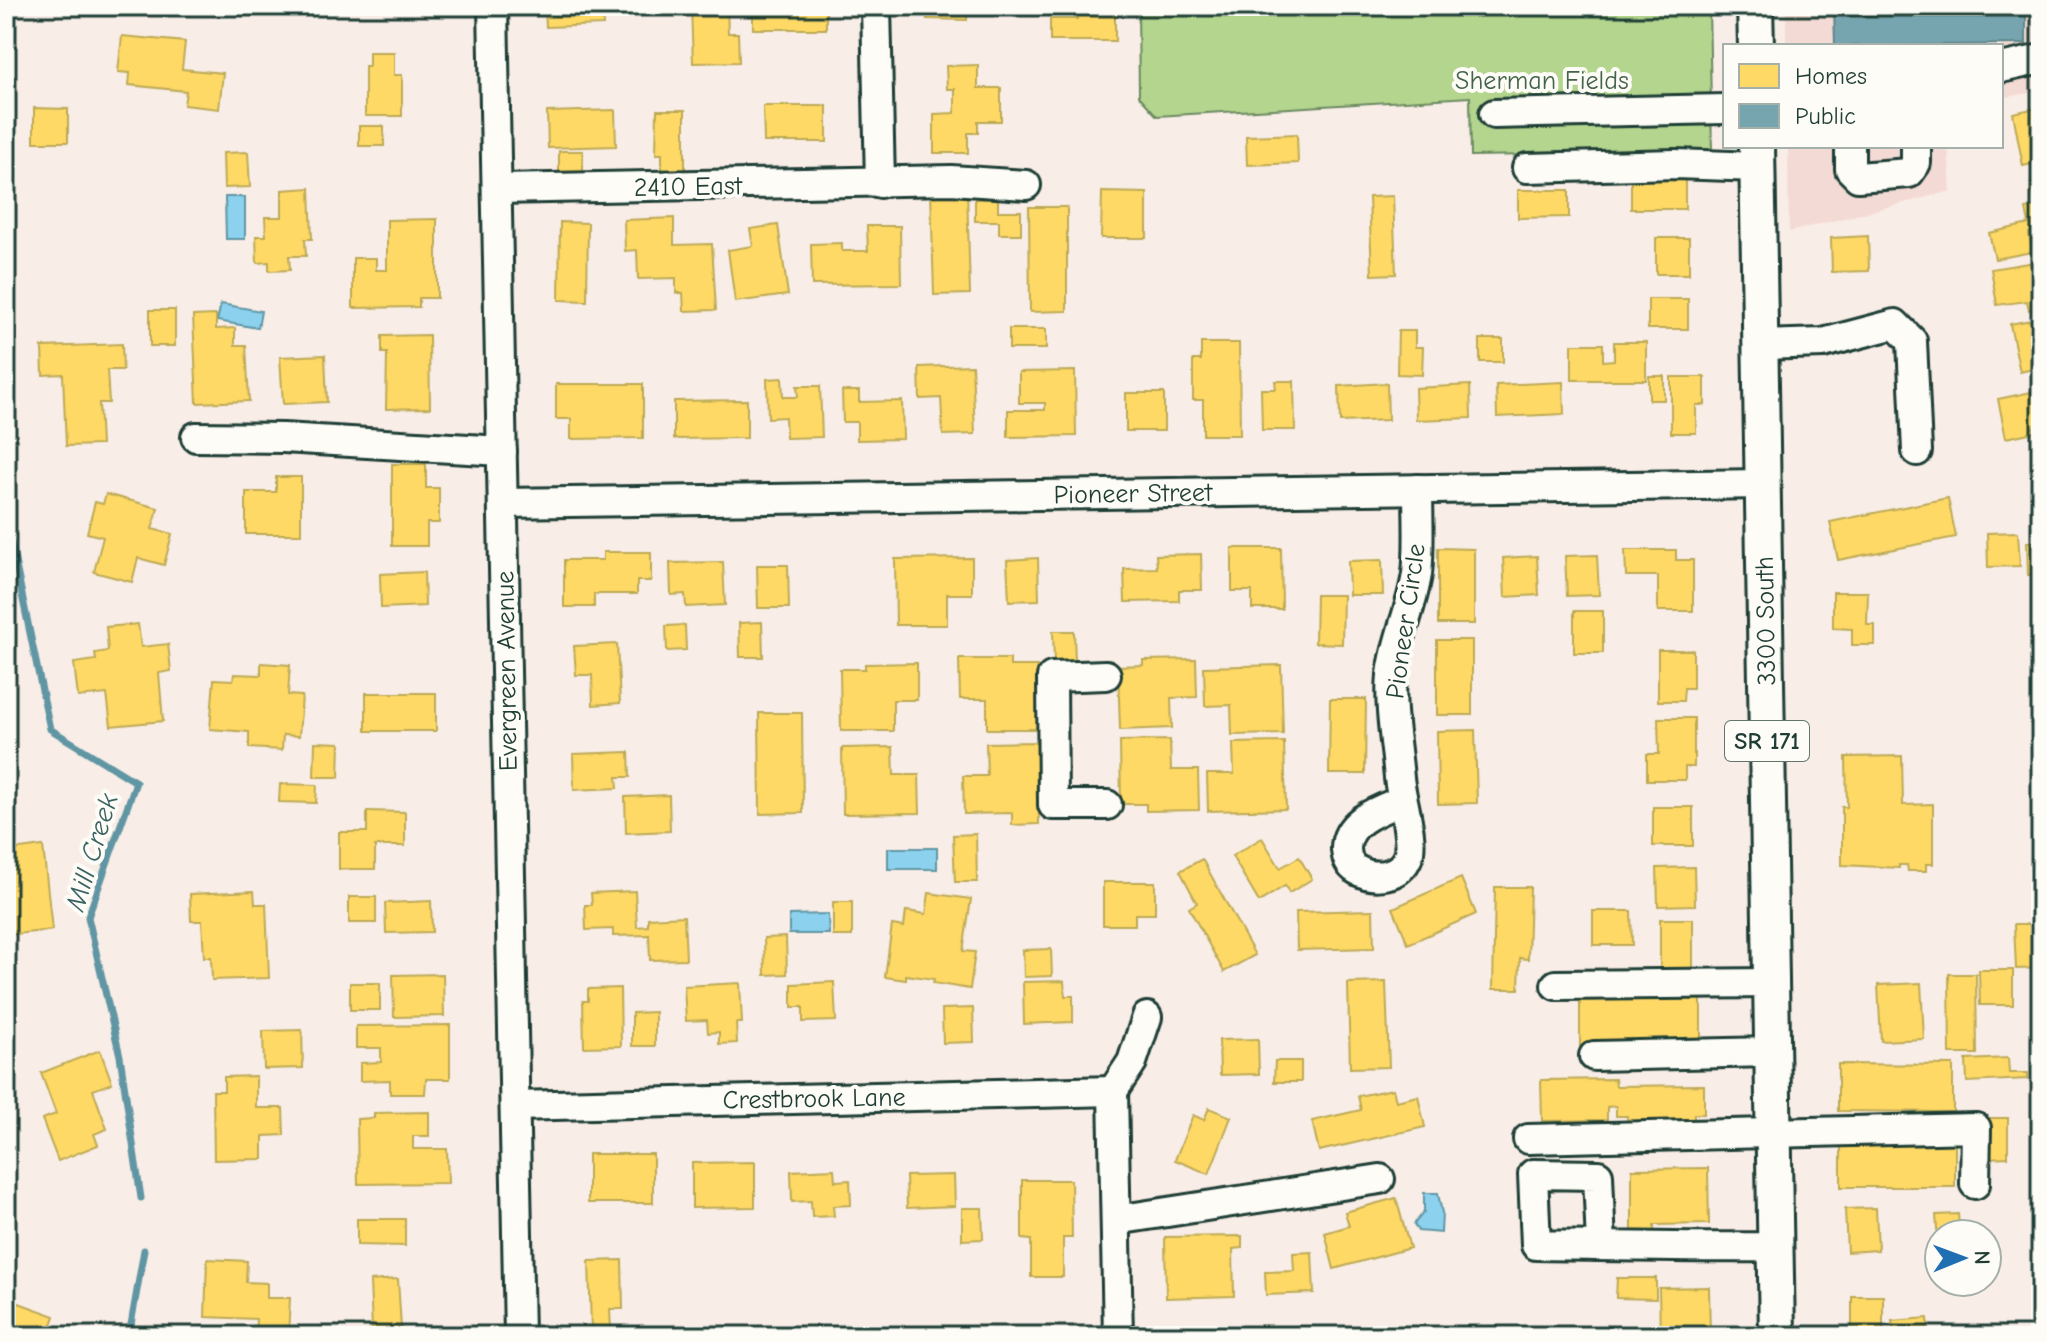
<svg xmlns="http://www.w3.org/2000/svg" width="2047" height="1342" viewBox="0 0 2047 1342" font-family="'Comic Neue',sans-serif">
<rect width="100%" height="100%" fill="#f9ede7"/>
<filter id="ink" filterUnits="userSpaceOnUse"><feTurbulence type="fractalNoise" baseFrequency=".0125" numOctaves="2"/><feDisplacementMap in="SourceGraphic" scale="16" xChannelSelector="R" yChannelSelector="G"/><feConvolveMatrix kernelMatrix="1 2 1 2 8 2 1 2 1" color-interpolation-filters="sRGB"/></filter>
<g filter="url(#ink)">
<g fill="#f4dad4">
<path d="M1786 6H2041V91L2001 98V46H1786Z"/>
<path d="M1788 146H1948L1951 191 1789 232Z"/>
</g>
<path fill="#b4d58e" stroke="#6a8961" stroke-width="2" d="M1138 6H1709L1712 152 1471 156 1470 97 1157 116 1139 96Z"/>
<g fill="#8cd1ee" stroke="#6096a4" stroke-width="2">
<path d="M225 197H245V239H226Z"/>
<path d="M221 304 261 311 258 328 217 321Z"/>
<rect x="888" y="848" width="49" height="21"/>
<path d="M828 914 829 934H789V915Z"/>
<path d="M1424 1193H1438L1442 1213 1441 1233 1418 1231 1414 1224 1424 1212Z"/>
</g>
<g fill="#ffd966" stroke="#bcaa57" stroke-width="2">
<path d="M545 6H602L603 25 546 27Z"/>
<path d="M691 6H727L728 33H738L739 62 693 63Z"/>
<path d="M761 6H826V29H753V12H761Z"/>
<path d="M928 6H967V20L927 19Z"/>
<path d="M1077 6H1115V41H1050V19H1077Z"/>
<path d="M122 36 185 42 182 69 223 73 219 109 184 105 186 91 129 85 130 73 118 72Z"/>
<path d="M369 52H394V75H402V116H365V66H369Z"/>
<path d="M978 65V88H1001V121H978V133H968V153H934V114L955 113V89H947L946 66Z"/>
<path d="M763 106H827V142H764Z"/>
<path d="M2041 107V162L2023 166 2013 113Z"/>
<path d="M34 108 68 109V142H34Z"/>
<path d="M615 110 616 146 548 148 547 112Z"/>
<path d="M657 110H685V172H662V154H656Z"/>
<rect x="359" y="126" width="25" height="20"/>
<path d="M1297 134 1298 163 1247 165 1246 136Z"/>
<rect x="559" y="151" width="24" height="22"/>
<path d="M248 152 250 187 224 188 223 153Z"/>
<path d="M1685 173V209H1631V174Z"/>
<path d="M2041 181V231L2029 233 2032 252 1995 259 1989 233 2029 224 2026 209 2036 207 2031 183Z"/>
<path d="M310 188 312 239H305L306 256H289L290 270 269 271V262L257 263 256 236H266L265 217H282V190Z"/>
<path d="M967 189 970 294 934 295 931 190Z"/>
<path d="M1518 190H1569V217L1518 218Z"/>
<path d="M1102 192 1147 193V238H1101Z"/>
<path d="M1393 196 1396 274 1372 275 1369 197Z"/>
<path d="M975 199H998V211H1021V234H999V221H975Z"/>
<path d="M1029 207H1067V311L1030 312Z"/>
<path d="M674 218V245L712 244 716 310 684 311 683 293H676V278L638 279 637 250 625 251 624 220Z"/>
<path d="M437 219V298H419V307L353 308V258H376V270H387V220Z"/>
<path d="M560 222 588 223 587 301 559 300Z"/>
<path d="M778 225 788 295 735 302 728 250 753 246 750 229Z"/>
<path d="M867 226H900L901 284 812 285 811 244 842 243V251H868Z"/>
<path d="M1868 236 1869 271 1832 272 1831 238Z"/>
<rect x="1656" y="238" width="33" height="36"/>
<path d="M2041 261V308L2029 310 2027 301 1997 305 1991 269Z"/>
<rect x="1648" y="299" width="40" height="30"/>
<rect x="150" y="310" width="25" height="36"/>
<path d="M216 315V329L235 328V345H246L249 401 197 403 193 316Z"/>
<path d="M2041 318V367L2020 372 2010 324Z"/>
<rect x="1009" y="329" width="37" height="20"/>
<path d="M1398 331H1415V347H1423L1422 375 1397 374Z"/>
<path d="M429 335 430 408 386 409 387 353H382V336Z"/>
<rect x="1480" y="339" width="23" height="23"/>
<path d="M1614 342H1646V380H1572V344H1603V361L1614 360Z"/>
<path d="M1201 343H1239L1240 435H1203V400H1193V360H1201Z"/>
<path d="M122 344 123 370H107L109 403H99L101 445 66 446 63 374 43 375 42 347Z"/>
<path d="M325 355 327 402 283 404 280 357Z"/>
<path d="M972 365 975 434 943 435 941 398 920 399 919 367Z"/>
<path d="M1075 371 1076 436 1008 437V410H1045V403H1019V372Z"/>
<rect x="1649" y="376" width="15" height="24"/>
<path d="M1671 377H1705V405H1696V433H1671Z"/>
<path d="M782 378 783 397H798L797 386H820L822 437 786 438 785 417 768 418 767 379Z"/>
<path d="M1275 381H1294L1295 430H1262L1261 389H1276Z"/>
<path d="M1563 382 1564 414 1497 417 1496 385Z"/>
<path d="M1387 383 1388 420 1340 422 1339 386Z"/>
<path d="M556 384H643V438L571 439V419H556Z"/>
<path d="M1470 385 1471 418 1416 420 1415 388Z"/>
<path d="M2041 390V425L2033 427 2034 432 2006 438 1998 399Z"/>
<path d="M842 391H859V402L902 401 903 439 857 440V422H843Z"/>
<rect x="1126" y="393" width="38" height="38"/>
<path d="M747 400V438L674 439V401Z"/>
<path d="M2041 457V500L2032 459Z"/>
<path d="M392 464H426V488H439V523H427V546H392Z"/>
<path d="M276 477H301V534H246V492H276Z"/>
<path d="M106 494 158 508 152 529 172 534 164 565 138 558 132 582 94 572 103 537 87 533 95 502 103 504Z"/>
<path d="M1948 498 1956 537 1838 560 1830 522Z"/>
<path d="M2018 532 2020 566 1988 567 1987 533Z"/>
<path d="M2027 542H2041V575H2028Z"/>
<path d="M1232 548H1281L1282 609H1252V591H1232Z"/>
<path d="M1438 548 1474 549V624H1438Z"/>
<path d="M1625 550H1676V560H1693V611H1658V576H1626Z"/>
<path d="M603 552H651V581H637V594H594V607H564V560H603Z"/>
<path d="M1201 554 1202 590H1179V601L1125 602 1124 569 1157 568 1156 555Z"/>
<path d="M1597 555 1599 595 1567 596 1565 556Z"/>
<path d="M1537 556 1539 595 1505 597 1503 558Z"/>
<path d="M972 558V594H947V625H896L895 559Z"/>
<path d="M1038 558 1039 600 1009 601 1007 560Z"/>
<path d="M1382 560 1383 595H1349L1348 561Z"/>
<path d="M723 562 725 605 686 607 685 594 671 595 670 563Z"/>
<path d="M757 565H788L789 608H758Z"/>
<path d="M424 572 425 606 381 608 380 574Z"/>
<path d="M1833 592H1868L1867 625H1875V645H1852V629L1833 628Z"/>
<path d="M1316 595H1343L1342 644 1315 643Z"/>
<rect x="1574" y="611" width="29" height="42"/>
<rect x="2035" y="614" width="6" height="60"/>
<path d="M762 622 763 657H740L739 623Z"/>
<path d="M138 624 141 647 168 644 171 671 159 673 163 721 111 726 107 694 78 697 74 663 96 660 95 653 108 651 106 627Z"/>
<path d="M685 625 686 650 667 651 666 626Z"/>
<path d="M1053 631H1074L1075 663 1054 664Z"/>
<rect x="1437" y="640" width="35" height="75"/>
<path d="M617 644 620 703 593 705 592 675H576L574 646Z"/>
<path d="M1658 650H1693V688H1684L1683 701H1658Z"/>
<path d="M959 659H1010V666H1037V729H987V699H960Z"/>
<path d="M1196 659 1197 697 1171 698 1172 728 1120 730 1118 666 1143 665V660Z"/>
<path d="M261 663 290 665 288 695 302 696 299 736 283 735 282 750 249 748V732L210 729 214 679 233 680 234 674 261 675Z"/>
<path d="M917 663V700H893V731H841L840 669H865V664Z"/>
<path d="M1281 665 1283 734 1232 735 1231 705 1205 706 1204 667Z"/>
<rect x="366" y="693" width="70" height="38"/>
<path d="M1330 699H1366L1365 774H1329Z"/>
<path d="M759 713H802L803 813 760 814Z"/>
<path d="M1658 718H1694V767H1685V780H1647V754H1659Z"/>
<path d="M1475 730 1477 803 1438 804 1437 731Z"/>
<path d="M1170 740 1171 770H1198L1199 810 1146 811V804H1121L1120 741Z"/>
<path d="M315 742 340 743 339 777H314Z"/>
<path d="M1037 742 1039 824 1012 825V813L964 814 963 776H987L986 743Z"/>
<path d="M1284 742 1286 809 1208 811 1207 774H1234L1233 743Z"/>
<path d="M893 747 894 775H919L920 813 843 814 842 748Z"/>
<path d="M629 752 630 777H617L618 788 574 790 573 754Z"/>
<path d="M1902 756 1903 805 1933 804V864H1926V871H1908L1907 865H1899V868L1842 865V807H1847L1846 757Z"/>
<path d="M280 784 317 785 316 803 279 802Z"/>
<path d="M669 795 670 831 626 833 625 797Z"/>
<path d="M2038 804H2041V872H2040Z"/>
<rect x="1653" y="807" width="40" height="39"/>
<path d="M367 811 405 812V846H375V869H339V832H367Z"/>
<path d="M976 834 977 882H955L953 835Z"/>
<path d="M6 838H11L13 850 43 846 52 930 7 935Z"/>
<path d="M1262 838 1280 868 1299 857 1312 879 1289 893 1285 886 1259 902 1232 856Z"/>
<path d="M1202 859 1255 955 1224 972 1189 908 1197 903 1180 871Z"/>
<path d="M1694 867 1695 905 1658 906 1657 868Z"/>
<path d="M1461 878 1476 914 1408 944 1393 908Z"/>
<path d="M1103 882H1155V914H1135V925H1103Z"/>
<path d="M1495 887H1530L1528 959 1520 958 1519 989H1493Z"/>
<path d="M254 891 255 904H266L269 978 212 980 211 957H204L202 921H191L190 894Z"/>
<path d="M635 891 637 927 648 926V918L684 916 686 959 650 960 649 935 613 936V929L586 930 585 905H592L591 893Z"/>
<path d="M929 893 971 899 963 951 975 952 970 989 933 983 934 979 906 975V980L885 977 892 925 904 927 906 911 926 914Z"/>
<rect x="349" y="897" width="27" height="26"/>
<path d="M431 901 432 932 386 933 385 903Z"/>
<rect x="833" y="902" width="19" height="34"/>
<path d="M1373 910 1374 948 1297 950 1296 912Z"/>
<path d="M1593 911H1631L1632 945H1593Z"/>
<rect x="1660" y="919" width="33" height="58"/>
<path d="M2014 924H2041V968L2016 969Z"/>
<path d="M786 937 787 974 765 975 764 938Z"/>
<path d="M1051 949 1052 976 1024 977 1023 950Z"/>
<path d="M1979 970H2013V1005H1980Z"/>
<path d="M443 974 444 1016 394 1017 393 975Z"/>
<path d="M1949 974H1976L1977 1054H1950Z"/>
<path d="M1064 981 1065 996H1073V1022L1024 1024 1023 982Z"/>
<path d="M834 982 836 1021 803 1022V1007H792V984Z"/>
<path d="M1386 982 1389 1067 1350 1068 1348 983Z"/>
<rect x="350" y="983" width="30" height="27"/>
<path d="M740 983 742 1023H736L737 1043 719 1044V1032L708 1033 707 1020 686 1021 684 986Z"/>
<path d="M1921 983 1924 1039 1881 1041 1878 985Z"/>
<path d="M620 988 621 1046 584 1047 583 1001H588V989Z"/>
<path d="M1701 996V1046L1580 1048V998Z"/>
<path d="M2041 997V1044H2039L2038 1027H2035L2034 998Z"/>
<path d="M973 1008 974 1042 943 1043 942 1009Z"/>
<path d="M655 1012V1046H632V1013Z"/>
<path d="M450 1025V1079H426L425 1094H390V1080L360 1081V1063L381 1062V1048H356V1026Z"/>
<path d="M302 1030 303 1068 264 1069 263 1031Z"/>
<path d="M1258 1039 1259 1074 1220 1075 1219 1040Z"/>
<path d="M100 1050 112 1083 93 1090 107 1129 94 1134 98 1145 58 1161 42 1119 56 1114 41 1073Z"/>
<path d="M2008 1058 2009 1073H2028V1079L1967 1082 1966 1060Z"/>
<path d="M1275 1061H1301V1082H1274Z"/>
<path d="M1838 1064 1953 1065V1112L1838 1111Z"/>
<path d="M256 1076V1108H283L284 1135 263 1136V1159L214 1160 213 1091H224V1077Z"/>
<path d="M1615 1079 1616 1086 1704 1085V1114H1694V1126L1628 1127 1627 1116H1616V1106L1607 1107V1120L1542 1121 1541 1080Z"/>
<path d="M1393 1089 1396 1101 1418 1096 1425 1127 1319 1151 1312 1121 1361 1110 1358 1096Z"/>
<path d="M1209 1108 1231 1117 1209 1174 1175 1160 1193 1115 1204 1120Z"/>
<path d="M429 1112V1136H413V1149H447L448 1183 358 1184 357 1119 374 1118V1113Z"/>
<path d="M1986 1118H2008V1157L1987 1158Z"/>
<rect x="1841" y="1142" width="114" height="45"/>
<rect x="588" y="1154" width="65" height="49"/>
<path d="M755 1162V1207L692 1208V1163Z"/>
<path d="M1708 1168 1709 1224 1654 1225V1234H1632V1169Z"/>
<path d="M834 1169 835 1181 850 1180 851 1205 833 1206 834 1216 812 1217 811 1201 792 1202 791 1171Z"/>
<path d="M954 1175 955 1206 907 1208 906 1176Z"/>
<path d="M1022 1180H1071L1072 1238H1063V1277H1031V1240L1022 1239Z"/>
<path d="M1396 1198 1410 1248 1334 1269 1325 1233 1349 1226 1345 1212Z"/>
<path d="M962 1208H982L983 1239 962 1240Z"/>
<path d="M1876 1208 1878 1250 1847 1252 1845 1209Z"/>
<path d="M1958 1214 1960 1234H1939L1938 1242 1936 1215Z"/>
<path d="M357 1219H405V1246L357 1245Z"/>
<path d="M1242 1236V1248L1233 1249 1234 1296 1166 1298 1165 1237Z"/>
<path d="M1312 1252 1314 1293 1266 1295 1265 1272 1294 1271 1293 1253Z"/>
<path d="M207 1259 247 1261 246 1282 267 1283V1298H290L288 1336H255L256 1319 205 1317Z"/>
<path d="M622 1260 623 1309H610L611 1330H591L589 1261Z"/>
<path d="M1617 1278H1656V1299L1616 1298Z"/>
<path d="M398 1279 401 1328 372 1330 370 1281Z"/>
<path d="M1709 1287 1710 1336H1660L1659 1288Z"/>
<rect x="1852" y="1296" width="31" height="40"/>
<path d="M16 1302 55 1316 48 1336H6Z"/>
<path d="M1928 1318 1929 1336H1894L1892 1321Z"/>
<path d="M1211 1326V1336H1173L1172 1328Z"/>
</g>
<path fill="#76a5af" stroke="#5c868a" stroke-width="2" d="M1834 6H2026V44L1835 46Z"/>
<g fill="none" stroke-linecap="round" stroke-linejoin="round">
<g stroke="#6096a4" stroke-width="7">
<path d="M6 518 50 729 136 782 88 917 120 1056 141 1198"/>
<path d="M129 1336 144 1250"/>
</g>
<defs>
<g id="minor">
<path d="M493 6 519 1336"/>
<path d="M876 6 880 183"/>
<path d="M2001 68 2041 59"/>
<path d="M1494 114 1725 109"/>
<path d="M1850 146V169L1858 177 1909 173 1916 163V146"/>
<path d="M1527 168 1675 164 1758 167"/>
<path d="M497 189 951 180 1026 185"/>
<path d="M1761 345 1823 343 1895 324 1912 341 1917 451"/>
<path d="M196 437 283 438 502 451"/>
<path d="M503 503 1763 484"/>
<path d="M1106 675 1052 677 1053 805H1107"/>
<path d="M1401 801C1379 810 1345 821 1346 850 1347 859 1349 865 1357 870 1374 880 1401 877 1408 856 1414 837 1401 799 1399 778 1396 744 1389 708 1392 675 1396 640 1412 608 1417 574 1420 547 1418 517 1418 489"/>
<path d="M1556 985 1771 983"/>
<path d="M1594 1056 1772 1052"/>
<path d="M515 1106 1113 1091"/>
<path d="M1528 1139 1976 1128 1975 1184"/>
<path d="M1116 1220 1380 1179"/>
<path d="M1601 1246 1598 1175 1533 1174 1536 1245C1616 1246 1695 1248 1775 1247"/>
<path d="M1118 1336 1113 1091 1132 1062 1147 1017"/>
</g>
<g id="major">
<path d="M1755 6 1756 46"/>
<path d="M1757 146 1777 1336"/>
</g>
</defs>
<use href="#minor" stroke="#1f3d34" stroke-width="34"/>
<use href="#major" stroke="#1f3d34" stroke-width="40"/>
<use href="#minor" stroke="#fdfcf7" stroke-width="28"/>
<use href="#major" stroke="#fdfcf7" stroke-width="34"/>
</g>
</g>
<g text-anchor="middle" stroke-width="8" stroke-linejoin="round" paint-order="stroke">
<rect fill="#fdfcf7" stroke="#62766e" stroke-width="2" x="1725" y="721" width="84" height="40" rx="6"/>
<g font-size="24" font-weight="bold" fill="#1f3d34">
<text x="1767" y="749">SR 171</text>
</g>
<g font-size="26" fill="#44634a" stroke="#fdfcf7">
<text x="1542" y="89">Sherman Fields</text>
</g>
<g font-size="26" fill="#1f3d34" stroke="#fdfcf7">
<text transform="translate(688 186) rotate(-1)" y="9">2410 East</text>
<text transform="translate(1133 493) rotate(-1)" y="9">Pioneer Street</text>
<text transform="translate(1405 621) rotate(-82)" y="9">Pioneer Circle</text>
<text transform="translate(1765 621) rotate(-91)" y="9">3300 South</text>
<text transform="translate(506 671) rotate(-91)" y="9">Evergreen Avenue</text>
<text transform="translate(814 1098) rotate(-1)" y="9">Crestbrook Lane</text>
</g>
<g font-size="28" font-style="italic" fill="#3a6262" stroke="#fdfcf7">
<text transform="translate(91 852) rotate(-73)" y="10">Mill Creek</text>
</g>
</g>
<rect width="2047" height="1342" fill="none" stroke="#fdfcf7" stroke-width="32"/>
<rect x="16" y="16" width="2015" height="1310" fill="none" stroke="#1f3d34" stroke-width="3" filter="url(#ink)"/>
<rect x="1723" y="44" width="280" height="104" fill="#fdfcf7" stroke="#a4b0a9" stroke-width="2"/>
<rect x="1739" y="64" width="40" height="24" fill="#ffd966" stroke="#a4b0a9" stroke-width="2"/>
<text x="1795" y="84" font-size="24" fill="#1f3d34">Homes</text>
<rect x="1739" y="104" width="40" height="24" fill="#76a5af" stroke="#a4b0a9" stroke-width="2"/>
<text x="1795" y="124" font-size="24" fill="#1f3d34">Public</text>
<g transform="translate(1963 1258) rotate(89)"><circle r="38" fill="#fdfcf7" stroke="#a4b0a9" stroke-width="2"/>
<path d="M0-6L14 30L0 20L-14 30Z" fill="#1f6fb2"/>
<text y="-12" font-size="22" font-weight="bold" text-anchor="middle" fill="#1f3d34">N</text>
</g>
</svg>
